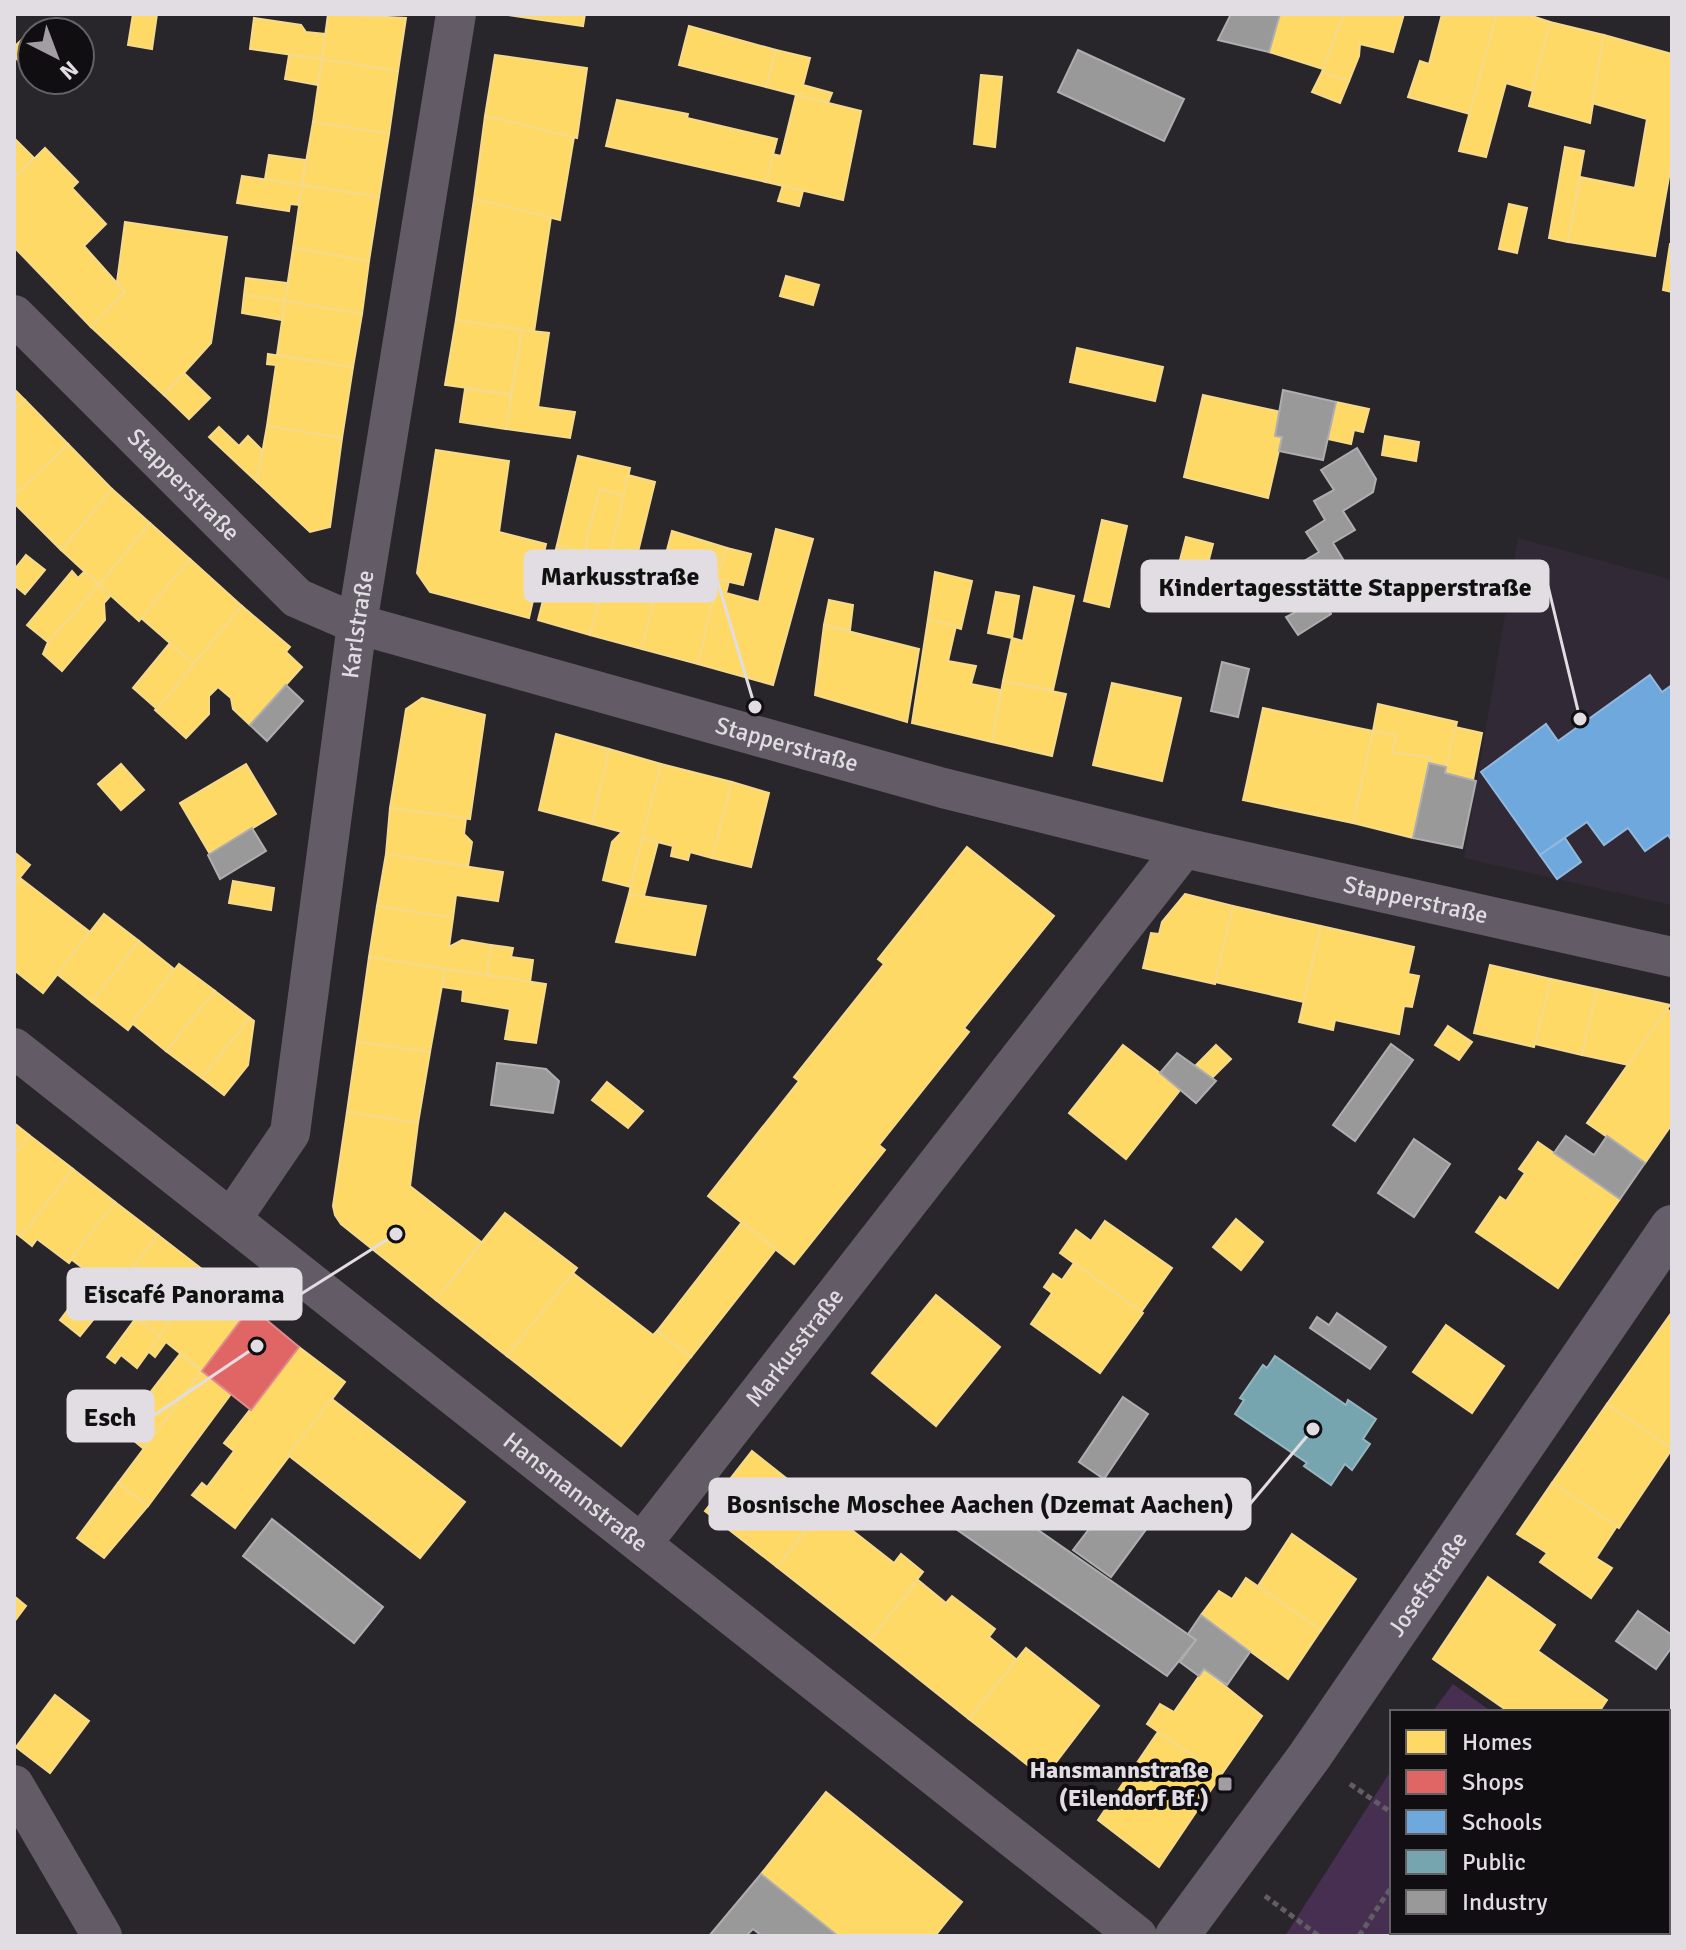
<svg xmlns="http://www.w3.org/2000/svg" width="1686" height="1950" viewBox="0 0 1686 1950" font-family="Signika,sans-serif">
<rect width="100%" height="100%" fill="#29262b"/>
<path fill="#322936" d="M1518 538 1672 580V905L1464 858Z"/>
<g fill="#462f50">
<path d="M1453 1684 1492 1712H1432Z"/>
<path d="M1392 1769V1932H1668V1836L1672 1839V1936H1285Z"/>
</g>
<g fill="#ffd966" stroke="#f6da8c" stroke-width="2">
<path d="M133 14H157L152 49 128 45Z"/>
<path d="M328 14 406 18 398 71 322 59Z"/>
<path d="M501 14H585L583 26Z"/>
<path d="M1280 14H1344L1323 69 1269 52Z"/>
<path d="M1344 14H1404L1393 52 1360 44 1359 56 1349 81 1322 72Z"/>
<path d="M1442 14H1497L1470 114 1408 97 1420 61 1429 64Z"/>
<path d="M1497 14H1526L1550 22 1533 91 1506 83 1486 157 1459 151Z"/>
<path d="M254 18 301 25 306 32 325 34 322 59 250 49Z"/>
<path d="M1550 22 1604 35 1590 123 1529 106Z"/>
<path d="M689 26 776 50 766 87 679 65Z"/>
<path d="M30 32 32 66 27 70 14 56V47Z"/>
<path d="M1604 35 1672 54V160L1655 256 1568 242 1580 177 1635 188 1647 119 1592 103Z"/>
<path d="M776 50 810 58 803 85 832 93 828 103 766 87Z"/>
<path d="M289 55 322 59 318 85 285 79Z"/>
<path d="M495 55 587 68 577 138 485 116Z"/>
<path d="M322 59 398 71 389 134 313 122Z"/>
<path d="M1322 72 1349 81 1340 103 1312 92Z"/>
<path d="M981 75 1002 77 995 147 974 144Z"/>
<path d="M796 95 861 111 843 200 766 182 772 154 781 156Z"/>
<path d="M617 100 688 114 687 118 777 139 766 182 606 146Z"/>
<path d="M485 116 574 137 560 220 474 199Z"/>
<path d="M313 122 389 134 379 197 302 185Z"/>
<path d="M14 138 34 158 14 179Z"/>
<path d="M1565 147 1584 151 1568 242 1549 238Z"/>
<path d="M45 148 78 182 72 188 106 224 84 246 125 292 91 327 14 247V179Z"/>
<path d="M269 155 306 160 302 185 265 179Z"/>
<path d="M242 176 302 185 299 205 290 204 289 211 237 203Z"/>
<path d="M302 185 379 197 369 261 293 248Z"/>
<path d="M783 185 803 191 799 206 778 201Z"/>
<path d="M474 199 551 217 534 332 456 320Z"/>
<path d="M1509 204 1527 208 1517 253 1499 249Z"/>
<path d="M125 222 227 237 211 343 164 395 91 327 125 292 117 282Z"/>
<path d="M1670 244H1672V292L1663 290Z"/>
<path d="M293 248 369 261 362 314 285 301Z"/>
<path d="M786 276 819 285 813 305 780 296Z"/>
<path d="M246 278 288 283 285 301 244 295Z"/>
<path d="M244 295 285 301 282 320 242 313Z"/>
<path d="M285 301 362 314 353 367 277 355Z"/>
<path d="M456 320 522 330 511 394 445 385Z"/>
<path d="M522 330 549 333 538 407 575 412 570 438 506 429Z"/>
<path d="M1077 348 1163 367 1155 401 1070 382Z"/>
<path d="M268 354 353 367 342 438 267 426 276 365 267 364Z"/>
<path d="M184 373 210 398 189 419 164 395Z"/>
<path d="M14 389 25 400 14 411Z"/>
<path d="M465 389 511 394 506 429 460 422Z"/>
<path d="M1203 395 1281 412 1275 436 1282 437 1268 498 1184 477Z"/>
<path d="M25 400 68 444 14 496V411Z"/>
<path d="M1336 402 1369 409 1363 432 1354 430 1351 444 1328 439Z"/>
<path d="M267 426 342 438 330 527 310 532 257 482Z"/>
<path d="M219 427 239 446 248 436 262 450 257 482 209 437Z"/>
<path d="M1385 436 1419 442 1416 461 1382 455Z"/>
<path d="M68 444 112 489 61 550 14 503V496Z"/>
<path d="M436 450 509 461 499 532 546 544 529 618 430 592 417 573Z"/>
<path d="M578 456 630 468 624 497 600 489 586 541 587 554 557 545Z"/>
<path d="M628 475 655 482 637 556 631 565 661 574 642 649 590 635Z"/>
<path d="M112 489 150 523 99 585 61 550Z"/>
<path d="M600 489 624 497 590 635 538 620 557 545 587 554 586 541Z"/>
<path d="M1102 520 1127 526 1109 607 1084 601Z"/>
<path d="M150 523 190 559 139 621 99 585Z"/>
<path d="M776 529 813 539 773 685 698 664 717 579 729 581 726 593 759 602Z"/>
<path d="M672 531 727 548 716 586 662 569Z"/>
<path d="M1186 537 1213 544 1206 571 1179 564Z"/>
<path d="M727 548 751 554 743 585 717 579Z"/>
<path d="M26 555 45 570 25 594 14 585V570Z"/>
<path d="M190 559 242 606 194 664 141 618Z"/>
<path d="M662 569 716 586 698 664 642 649Z"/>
<path d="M72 571 78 578 85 571 99 585 48 642 27 625Z"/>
<path d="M935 572 972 581 961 629 928 619Z"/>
<path d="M99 585 111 595 104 603 105 620 62 671 43 654 48 642Z"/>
<path d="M1034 587 1074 596 1053 690 1003 681 1012 638 1023 641Z"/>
<path d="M996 592 1019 596 1012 638 988 633Z"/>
<path d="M829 600 853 605 850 630 824 625Z"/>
<path d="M242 606 290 647 286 652 302 667 250 725 233 709 231 698 218 687 209 696V714L186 738 155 710Z"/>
<path d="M928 619 956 626 948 661 976 666 971 684 1001 690 992 742 912 723Z"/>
<path d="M824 625 919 649 907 722 815 695Z"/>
<path d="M170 643 194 664 157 709 133 688Z"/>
<path d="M1003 681 1066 694 1052 756 992 742Z"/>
<path d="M1112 683 1181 698 1162 781 1093 765Z"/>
<path d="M422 698 485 715 470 819 390 808 406 709Z"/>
<path d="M1378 704 1457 722 1446 767 1429 763 1430 757 1392 753 1396 735 1373 731Z"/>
<path d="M1263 708 1373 731 1353 823 1243 800Z"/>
<path d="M1455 727 1482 733 1473 780 1445 773Z"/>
<path d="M1373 731 1396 735 1392 753 1430 757 1413 838 1353 823Z"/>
<path d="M556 734 609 749 592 824 539 810Z"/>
<path d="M609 749 661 764 631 887 603 880 612 842 622 832 592 824Z"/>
<path d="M121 764 144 790 121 810 98 784Z"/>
<path d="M246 764 276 814 210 854 180 803Z"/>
<path d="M661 764 732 782 712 858 690 852 688 860 671 856 673 846 642 838Z"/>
<path d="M732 782 769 793 751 867 712 858Z"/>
<path d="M390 808 466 818 464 834 472 842 468 866 386 854Z"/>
<path d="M642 838 658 842 644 896 629 894Z"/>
<path d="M967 847 1054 916 964 1028 969 1032 879 1145 885 1150 794 1264 708 1196 799 1081 794 1077 884 964 878 959Z"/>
<path d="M14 852 30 865 14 885Z"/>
<path d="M386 854 503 872 498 901 456 895 453 918 377 906Z"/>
<path d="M20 878 90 932 43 993 14 970V885Z"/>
<path d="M233 881 274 888 271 910 229 903Z"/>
<path d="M629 894 706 906 695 955 616 942Z"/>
<path d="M1185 894 1233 906 1215 984 1143 968 1151 933 1159 934 1162 922Z"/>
<path d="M377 906 453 918 449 947 462 940 491 945 487 975 369 957Z"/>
<path d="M1233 906 1321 926 1304 1002 1215 982Z"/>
<path d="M104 914 139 941 92 1002 57 974Z"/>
<path d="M1321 926 1414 947 1408 974 1419 976 1412 1007 1404 1006 1399 1034 1335 1020 1333 1030 1299 1022Z"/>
<path d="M139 941 174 969 128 1030 92 1002Z"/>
<path d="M491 945 513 948 511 957 533 960 530 982 487 975Z"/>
<path d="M369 957 445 969 430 1052 357 1042Z"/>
<path d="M179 964 215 991 166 1051 132 1023Z"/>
<path d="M1490 965 1551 979 1534 1047 1474 1033Z"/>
<path d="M445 969 546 984 536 1043 505 1039 510 1009 462 1001 463 990 442 987Z"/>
<path d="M1551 979 1597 989 1582 1055 1535 1044Z"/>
<path d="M1597 989 1670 1005 1628 1065 1582 1055Z"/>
<path d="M215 991 250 1018 202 1078 166 1051Z"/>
<path d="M1667 1009 1672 1013V1124L1645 1163 1587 1123Z"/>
<path d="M250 1018 254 1021 248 1065 224 1095 202 1078Z"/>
<path d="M1448 1026 1472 1042 1459 1060 1435 1045Z"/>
<path d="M357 1042 430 1052 418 1123 347 1112Z"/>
<path d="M1123 1045 1181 1089 1126 1159 1069 1113Z"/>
<path d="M1216 1045 1231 1059 1212 1078 1195 1066Z"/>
<path d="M607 1082 643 1111 628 1128 592 1100Z"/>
<path d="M347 1112 418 1123 410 1186 481 1242 436 1300 341 1224 335 1215 333 1206Z"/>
<path d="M14 1123 29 1135 14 1155Z"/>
<path d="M29 1135 73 1169 21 1237 14 1232V1155Z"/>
<path d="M1538 1142 1620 1199 1558 1288 1476 1232 1500 1197 1506 1201 1525 1173 1519 1169Z"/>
<path d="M73 1169 115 1202 69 1263 37 1239 32 1246 21 1237Z"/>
<path d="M115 1202 158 1235 105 1305 96 1297 105 1285 71 1259Z"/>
<path d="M505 1213 577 1268 507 1356 436 1300Z"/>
<path d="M1236 1219 1263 1242 1241 1270 1213 1247Z"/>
<path d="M1105 1221 1172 1268 1141 1312 1060 1253 1076 1230 1091 1241Z"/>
<path d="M742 1222 776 1249 691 1357 657 1331Z"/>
<path d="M158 1235 207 1273 160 1336 109 1298Z"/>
<path d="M1074 1263 1143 1313 1100 1373 1031 1324 1052 1293 1044 1287 1053 1274 1062 1280Z"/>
<path d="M207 1273 251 1307 202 1371 166 1342 155 1357 148 1351Z"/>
<path d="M573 1273 653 1335 657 1331 691 1357 621 1446 507 1356Z"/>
<path d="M80 1294 92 1303 96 1297 105 1305 80 1336 60 1320Z"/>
<path d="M936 1295 1000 1347 936 1426 872 1373Z"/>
<path d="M1672 1312V1449L1607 1404Z"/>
<path d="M136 1318 160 1336 137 1368 121 1355 115 1363 107 1357Z"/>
<path d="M1446 1325 1504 1366 1472 1413 1413 1372Z"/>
<path d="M299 1347 345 1382 235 1528 192 1495 202 1483 207 1487 234 1451 224 1443Z"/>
<path d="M180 1354 202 1371 144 1449 121 1430Z"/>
<path d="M202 1371 231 1394 148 1506 118 1483Z"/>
<path d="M332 1399 465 1502 420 1558 288 1455Z"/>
<path d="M1607 1404 1672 1449 1619 1528 1552 1483Z"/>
<path d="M752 1451 824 1508 777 1567 705 1511Z"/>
<path d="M118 1483 148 1506 104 1558 77 1538Z"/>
<path d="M1552 1483 1617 1526 1596 1558 1612 1568 1591 1598 1540 1562 1547 1553 1517 1534Z"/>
<path d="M831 1499 855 1518 848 1527 894 1563 901 1554 923 1572 870 1640 777 1567Z"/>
<path d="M1292 1534 1356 1579 1321 1630 1258 1586Z"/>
<path d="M1488 1577 1555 1625 1538 1651 1607 1700 1599 1712H1509L1433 1659Z"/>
<path d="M1246 1578 1321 1630 1288 1679 1201 1615 1219 1591 1232 1599Z"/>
<path d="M918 1580 946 1603 952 1596 995 1629 989 1637 1017 1660 969 1719 870 1640Z"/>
<path d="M14 1596 26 1606 14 1622Z"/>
<path d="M1026 1648 1099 1706 1044 1778 969 1719Z"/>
<path d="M1204 1669 1262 1716 1221 1775 1147 1724 1160 1704 1174 1712Z"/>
<path d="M55 1695 89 1721 50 1773 16 1747Z"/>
<path d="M1158 1732 1221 1775 1159 1867 1098 1820Z"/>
<path d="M1668 1769 1672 1771V1826L1668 1823Z"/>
<path d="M826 1792 962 1902 935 1936H838L761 1874Z"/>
</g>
<path fill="#e06666" stroke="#e08a8c" stroke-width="2" d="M251 1307 299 1347 251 1410 202 1371Z"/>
<g fill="#6fa8dc" stroke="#91b8de" stroke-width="2">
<path d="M1650 675 1662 692 1672 685V841L1668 835 1645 851 1628 828 1604 845 1587 822 1540 855 1481 772 1546 724 1558 741Z"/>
<path d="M1565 838 1581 862 1557 879 1540 855Z"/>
</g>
<path fill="#76a5af" stroke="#96b6bf" stroke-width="2" d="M1275 1356 1346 1405 1348 1400 1376 1419 1363 1439 1370 1444 1352 1470 1345 1464 1331 1485 1304 1466 1307 1463 1235 1414 1244 1400 1240 1398 1263 1365 1267 1368Z"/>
<g fill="#999" stroke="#afadaf" stroke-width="2">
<path d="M1231 14H1280L1269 52 1218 40Z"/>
<path d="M1078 50 1184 99 1164 141 1058 92Z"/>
<path d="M1283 390 1336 402 1323 460 1279 451 1282 437 1275 436Z"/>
<path d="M1357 448 1376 479 1373 492 1343 511 1355 530 1333 543 1344 561 1328 570 1338 587 1321 597 1331 614 1298 635 1286 617 1303 608 1293 591 1310 581 1299 564 1319 552 1306 532 1325 520 1314 501 1334 490 1321 470Z"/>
<path d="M1222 662 1249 669 1238 717 1211 711Z"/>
<path d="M286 685 303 701 267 741 250 725Z"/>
<path d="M1429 763 1446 767 1445 773 1476 781 1462 848 1413 838Z"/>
<path d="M252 828 266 851 220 879 208 855Z"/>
<path d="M1391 1044 1413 1060 1355 1141 1333 1125Z"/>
<path d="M1177 1053 1216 1081 1196 1103 1160 1073Z"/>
<path d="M497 1063 546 1069 559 1081 553 1113 491 1105Z"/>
<path d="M1566 1136 1594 1155 1607 1136 1645 1163 1620 1199 1554 1153Z"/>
<path d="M1414 1139 1450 1164 1414 1217 1378 1193Z"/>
<path d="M1337 1313 1386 1347 1370 1369 1310 1328 1317 1317 1329 1325Z"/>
<path d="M1123 1397 1148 1414 1104 1479 1079 1462Z"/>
<path d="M1119 1490 1156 1516 1111 1577 1073 1550Z"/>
<path d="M985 1493 1196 1640 1167 1676 956 1529Z"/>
<path d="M272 1519 383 1607 354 1643 243 1556Z"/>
<path d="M1638 1611 1672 1635V1647L1656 1669 1616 1641Z"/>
<path d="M1201 1615 1250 1652 1227 1685 1204 1669 1199 1676 1180 1662 1196 1640 1188 1634Z"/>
<path d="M761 1874 838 1936H762L753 1929 746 1936H709Z"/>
</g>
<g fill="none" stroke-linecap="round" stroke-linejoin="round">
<g stroke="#625c65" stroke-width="5" stroke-dasharray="6 4" stroke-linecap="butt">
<path d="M1350 1784 1392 1813"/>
<path d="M1265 1896 1319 1936"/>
<path d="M1668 1916 1672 1919"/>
<path d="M1359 1936 1392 1886"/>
</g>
<g stroke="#635b66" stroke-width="40">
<path id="s1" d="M14 315 297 598 357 624 943 788 1184 848 1672 957"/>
<path id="s2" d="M14 1048 1137 1936"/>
<path id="s3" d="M232 1218 290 1133 357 624 456 14"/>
<path id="s4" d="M642 1543 1184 848"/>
<path d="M14 1785 102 1936"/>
</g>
<path stroke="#655d6a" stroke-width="44" id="s5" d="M1177 1936 1309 1757 1672 1227"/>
</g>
<rect fill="#a19da3" stroke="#110e12" stroke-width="3" x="1217" y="1776" width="16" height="16" rx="4"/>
<g text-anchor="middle" stroke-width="8" stroke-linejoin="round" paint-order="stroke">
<g font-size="24" fill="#e1dde3" stroke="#110e12">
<text dy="8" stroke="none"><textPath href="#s1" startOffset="240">Stapperstraße</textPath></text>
<text dy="8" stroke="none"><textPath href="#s3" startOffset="616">Karlstraße</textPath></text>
<text dy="8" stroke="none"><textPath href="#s1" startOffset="912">Stapperstraße</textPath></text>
<text dy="8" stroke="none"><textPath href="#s1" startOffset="1560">Stapperstraße</textPath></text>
<text dy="8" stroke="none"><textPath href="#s4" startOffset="248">Markusstraße</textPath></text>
<text dy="8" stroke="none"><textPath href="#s2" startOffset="716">Hansmannstraße</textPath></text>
<text dy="8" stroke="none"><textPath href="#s5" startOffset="432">Josefstraße</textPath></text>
</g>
<g font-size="24" font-weight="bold" fill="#e1dde3" stroke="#110e12" text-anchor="end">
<text x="1209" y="1778">Hansmannstraße<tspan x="1209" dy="28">(Eilendorf Bf.)</tspan></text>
</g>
</g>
<path fill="none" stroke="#e1dde3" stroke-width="3" d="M755 707L716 576M1580 719L1548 586M396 1234L301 1294M257 1346L153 1416M1313 1429L1250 1504"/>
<g fill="#e1dde3" stroke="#110e12" stroke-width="3">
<circle cx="755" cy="707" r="8"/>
<circle cx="1580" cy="719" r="8"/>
<circle cx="396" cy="1234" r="8"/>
<circle cx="257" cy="1346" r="8"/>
<circle cx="1313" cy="1429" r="8"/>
</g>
<g fill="#e1dde3" stroke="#e1dde3" stroke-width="3">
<rect x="525" y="551" width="191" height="50" rx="8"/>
<rect x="1142" y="561" width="406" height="50" rx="8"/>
<rect x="68" y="1269" width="233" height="50" rx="8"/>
<rect x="68" y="1391" width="85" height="50" rx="8"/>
<rect x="710" y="1479" width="540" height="50" rx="8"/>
</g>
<g font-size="26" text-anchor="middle" font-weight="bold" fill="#111">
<text x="620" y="585">Markusstraße</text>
<text x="1345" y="596">Kindertagesstätte Stapperstraße</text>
<text x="184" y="1303">Eiscafé Panorama</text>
<text x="110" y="1426">Esch</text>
<text x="980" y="1513">Bosnische Moschee Aachen (Dzemat Aachen)</text>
</g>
<rect width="1686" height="1950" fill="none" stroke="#e1dde3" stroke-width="32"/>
<rect x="1390" y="1710" width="280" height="224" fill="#110e12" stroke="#646166" stroke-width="2"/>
<rect x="1406" y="1730" width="40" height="24" fill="#ffd966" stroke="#646166" stroke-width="2"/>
<text x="1462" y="1750" font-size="24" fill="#e1dde3">Homes</text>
<rect x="1406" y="1770" width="40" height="24" fill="#e06666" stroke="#646166" stroke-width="2"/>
<text x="1462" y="1790" font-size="24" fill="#e1dde3">Shops</text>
<rect x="1406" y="1810" width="40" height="24" fill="#6fa8dc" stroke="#646166" stroke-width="2"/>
<text x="1462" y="1830" font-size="24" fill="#e1dde3">Schools</text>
<rect x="1406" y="1850" width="40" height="24" fill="#76a5af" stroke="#646166" stroke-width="2"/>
<text x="1462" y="1870" font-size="24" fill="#e1dde3">Public</text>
<rect x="1406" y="1890" width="40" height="24" fill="#999999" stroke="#646166" stroke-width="2"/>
<text x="1462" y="1910" font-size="24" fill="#e1dde3">Industry</text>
<g transform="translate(56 56) rotate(138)"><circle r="38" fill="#110e12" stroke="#646166" stroke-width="2"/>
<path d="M0-6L14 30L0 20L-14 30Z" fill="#a19da3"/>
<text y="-12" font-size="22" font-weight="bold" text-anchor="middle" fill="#e1dde3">N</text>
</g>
</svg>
